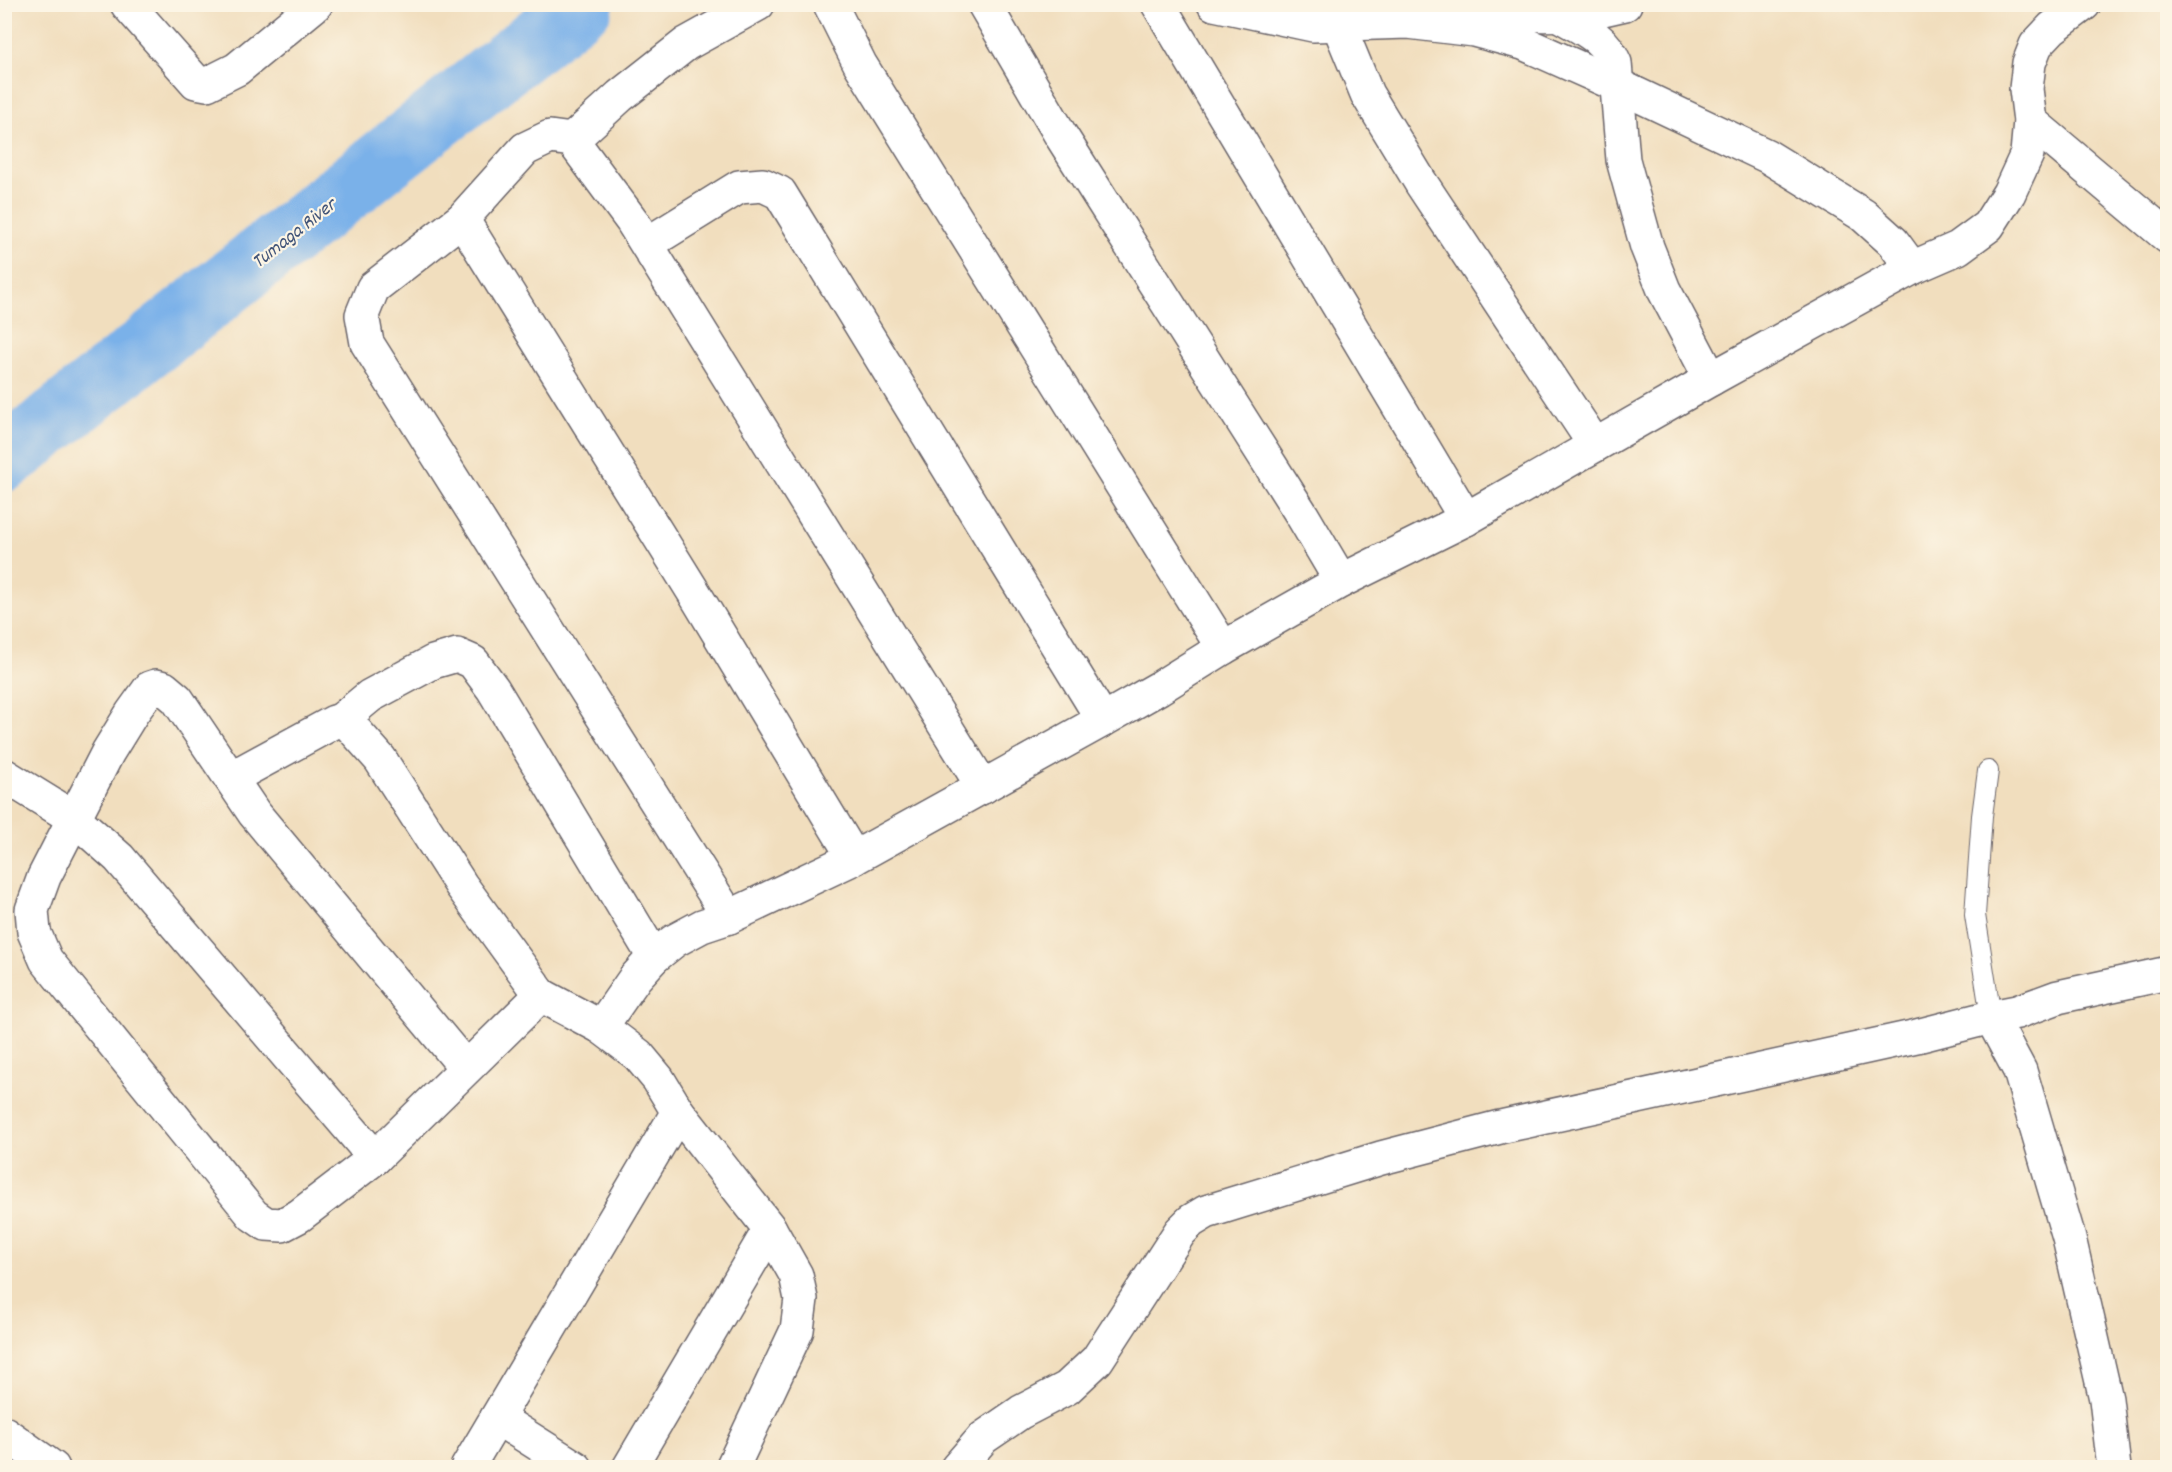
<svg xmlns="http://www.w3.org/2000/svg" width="2172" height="1472" viewBox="0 0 2172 1472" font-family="Dekko,sans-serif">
<rect width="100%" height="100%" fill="#fcf5e5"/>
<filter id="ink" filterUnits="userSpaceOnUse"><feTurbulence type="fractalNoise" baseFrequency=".0167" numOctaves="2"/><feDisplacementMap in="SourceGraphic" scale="12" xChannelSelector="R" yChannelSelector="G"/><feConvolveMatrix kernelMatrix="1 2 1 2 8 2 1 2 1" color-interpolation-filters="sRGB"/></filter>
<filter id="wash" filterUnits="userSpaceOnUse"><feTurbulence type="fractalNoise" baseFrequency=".008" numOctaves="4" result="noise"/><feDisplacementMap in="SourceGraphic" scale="24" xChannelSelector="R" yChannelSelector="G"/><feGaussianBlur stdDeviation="1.35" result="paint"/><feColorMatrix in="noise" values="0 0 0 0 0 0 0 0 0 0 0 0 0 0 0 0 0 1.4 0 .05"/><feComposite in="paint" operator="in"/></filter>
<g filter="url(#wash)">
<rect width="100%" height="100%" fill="#f1debe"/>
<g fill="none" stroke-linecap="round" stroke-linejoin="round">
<path stroke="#7ab1e9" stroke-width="64" d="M4 460 582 4"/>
</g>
</g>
<g filter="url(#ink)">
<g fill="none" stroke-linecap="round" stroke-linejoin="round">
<defs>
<path id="lane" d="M1988 771 1982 816 1975 915 1991 1017"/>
<g id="street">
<path d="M127 4 196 82 207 84 237 69 316 4"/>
<path d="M830 4 860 64 1223 648"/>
<path d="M984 4 1060 134 1302 515 1341 581"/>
<path d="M1158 4 1466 519"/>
<path d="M1214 4 1313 25 1408 22 1474 30 1523 43 1617 85 1767 156 1863 215 1893 242 1912 268"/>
<path d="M1468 4C1481 7 1495 12 1509 13 1548 17 1587 14 1625 4"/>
<path d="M1557 14C1581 28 1604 36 1615 63L1623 160 1647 247 1664 290 1711 379"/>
<path d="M1339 26 1367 94 1421 183 1595 445"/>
<path d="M2030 121 2168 237"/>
<path d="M572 140 620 96 686 44 758 4"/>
<path d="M462 219 693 591 854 858"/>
<path d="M647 244 739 187 763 185 780 193 1103 720"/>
<path d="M341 720 370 696 433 662 457 655 473 662 493 689 654 957"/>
<path d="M4 775 75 819 119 858 375 1158"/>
<path d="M231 778 334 722 341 720 348 723 380 759 461 885 541 995"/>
<path d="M729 917 367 343 362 315 373 288 462 219 525 149 550 137 572 140 632 221 983 787"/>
<path d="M1991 1017 2017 1012 2058 997 2168 973"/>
<path d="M466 1068 254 813 177 699 164 688 156 686 150 688 132 713 108 752 44 877 32 910 34 932 46 960 253 1215 266 1224 282 1225 299 1216 375 1158 541 995 601 1027"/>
<path d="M497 1418 576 1468"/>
<path d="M4 1433 53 1468"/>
<path d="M467 1468 678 1112"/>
<path d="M629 1468 770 1229"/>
<path d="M732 1468 797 1330 801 1299 796 1275 770 1229 678 1112 658 1079 638 1055 601 1027 635 978 654 957 674 941 702 926 729 917 854 858 1103 720 1159 688 1223 648 1341 581 1466 519 1711 379 1912 268 1958 248 1988 226 2009 193 2027 154 2030 121 2026 89 2029 63 2036 45 2052 28 2084 4"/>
<path d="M957 1468 983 1438 1021 1412 1067 1388 1097 1360 1180 1232 1191 1221 1206 1212 1381 1158 1500 1127 1917 1036 1991 1017 2020 1071 2069 1238 2106 1399 2114 1468"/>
</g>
</defs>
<use href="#lane" stroke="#6a6469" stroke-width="22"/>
<use href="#street" stroke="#6a6469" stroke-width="36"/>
<use href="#lane" stroke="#fff" stroke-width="20"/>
<use href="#street" stroke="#fff" stroke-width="33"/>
</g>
</g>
<g text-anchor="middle" stroke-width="4.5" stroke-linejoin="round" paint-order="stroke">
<g font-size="20" font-style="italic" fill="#415478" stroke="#fcf5e5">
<text transform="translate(293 232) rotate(-38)" y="7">Tumaga River</text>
</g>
</g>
<rect width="2172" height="1472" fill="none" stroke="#fcf5e5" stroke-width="24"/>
</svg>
